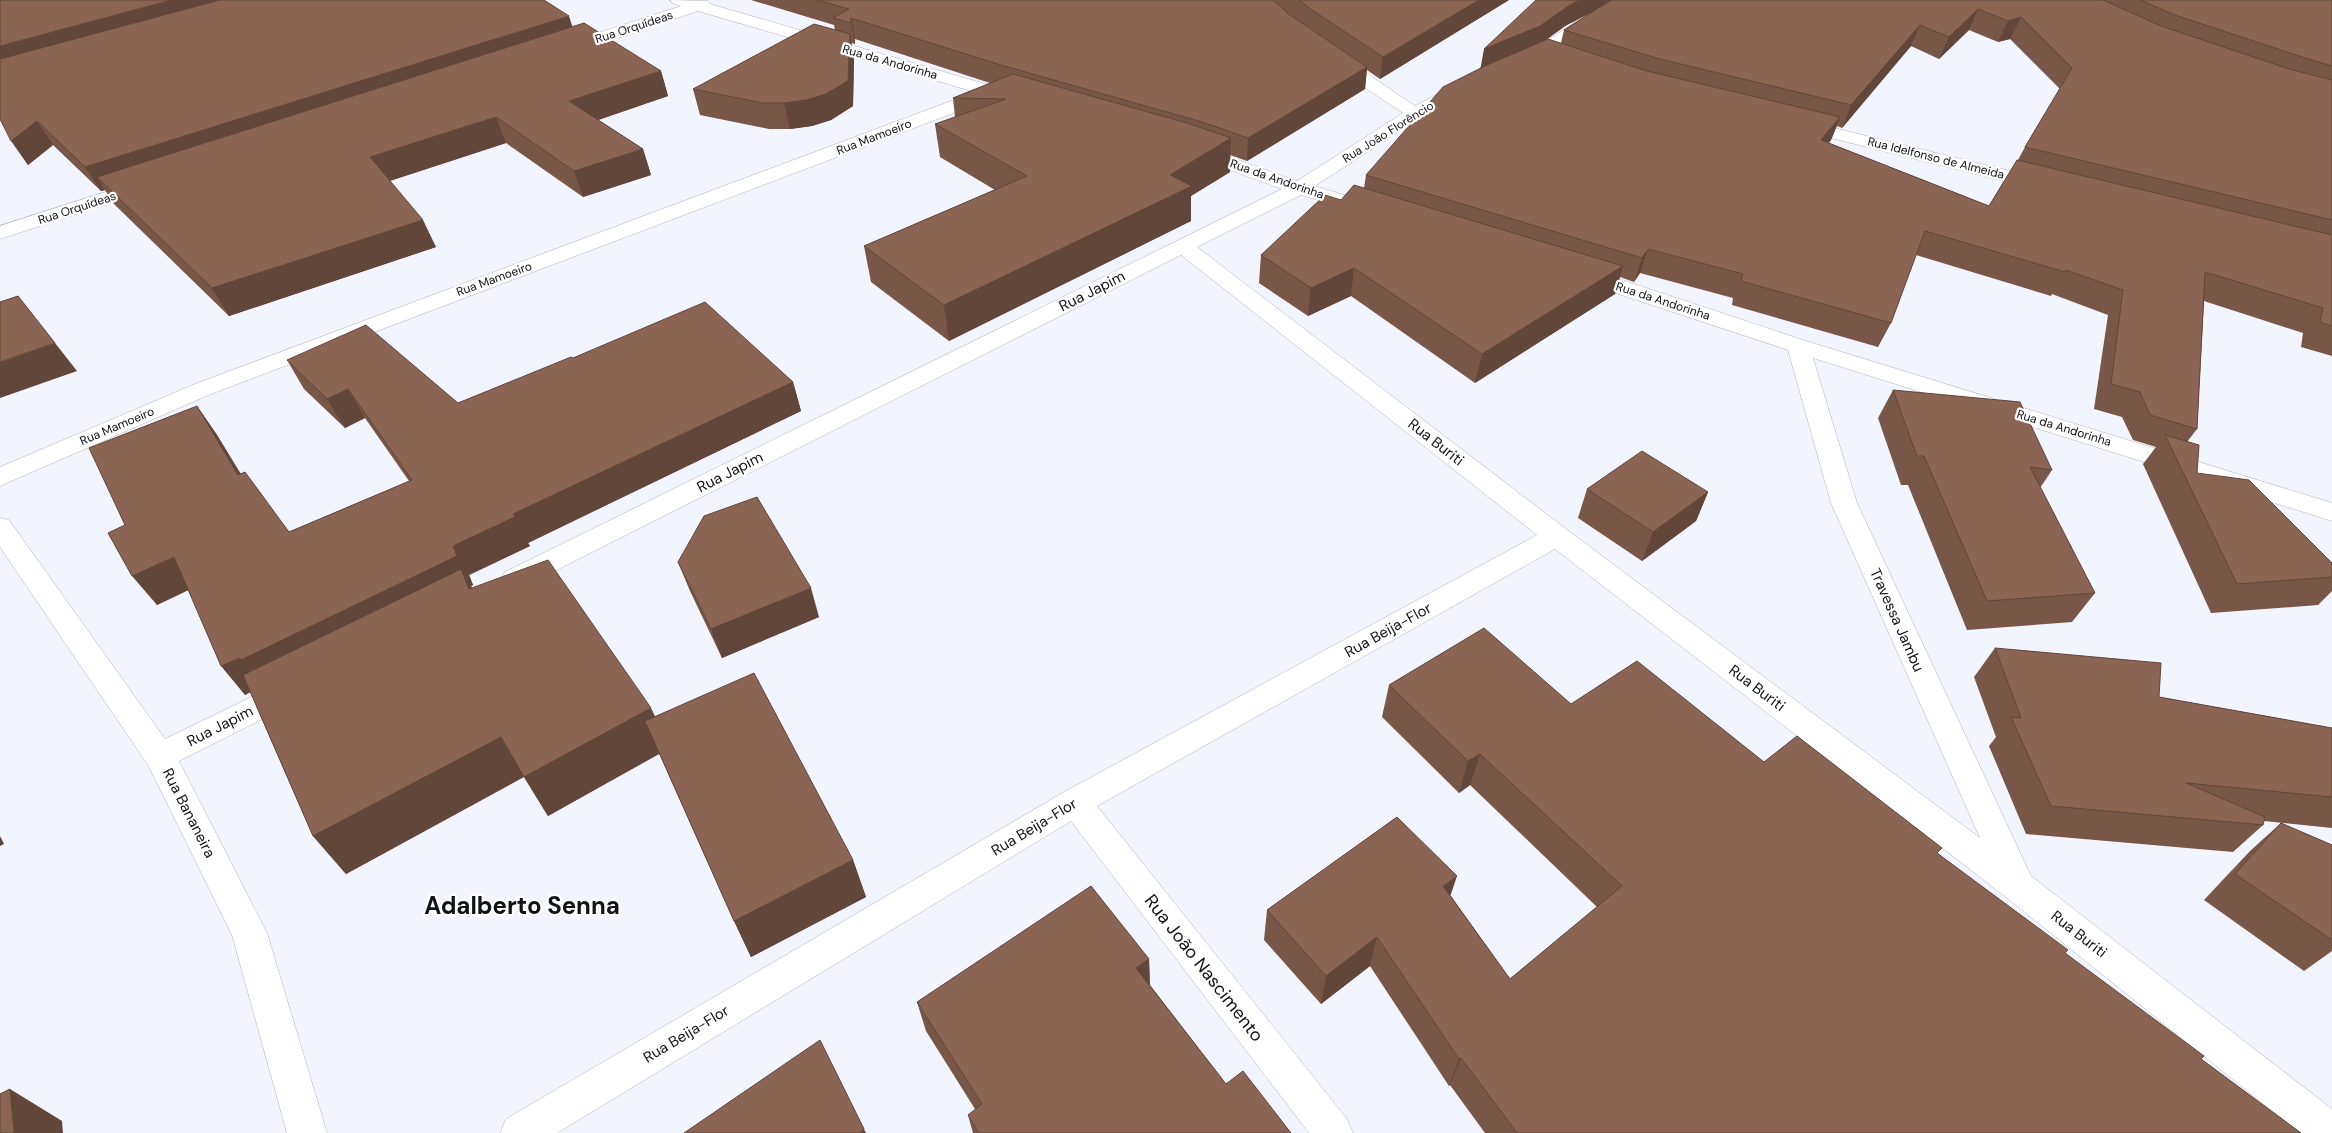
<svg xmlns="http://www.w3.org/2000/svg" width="2332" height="1133" viewBox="0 0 2332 1133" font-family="'DM Sans',sans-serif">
<rect width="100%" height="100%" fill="#f2f4fe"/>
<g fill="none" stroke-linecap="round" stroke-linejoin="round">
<defs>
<g id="minor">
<path d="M670 0 708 1 710 4 1020 94 1023 98 1020 102 1014 103 993 98 211 394 0 486V467L195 384 975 92 698 11 576 52H564L562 48 564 44 681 6 672 3Z"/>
<path d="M1622 0H1647L1645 3C1597 17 1571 44 1530 66H1518L1516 62 1575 22Z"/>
<path d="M1335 55 1341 56 1415 106 1454 85H1466L1469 89 1466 93 1421 117 1315 186 1367 202 1370 206 1367 210 1360 212 1301 195 1197 247 1566 529 1980 838 1831 503 1788 350 1573 279 1570 274 1573 269 1581 268 1589 269 1806 341 2332 503V521L1813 358 1857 503 2031 876 2332 1109V1133H2300L2007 898 1555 549 1097 806 1347 1119 1353 1133H1309L1071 821 557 1133H500L506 1119 1064 792 1537 535 1181 255 525 586 515 589 505 586 501 579 505 572 1282 189 1188 155 1186 151 1188 147 1195 145 1202 147 1297 181 1403 113 1329 64 1327 60 1329 56Z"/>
<path d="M1797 119 2051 181 2054 185 2051 189 2044 191 1791 128 1788 124 1791 120Z"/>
<path d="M146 179 153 181 156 185 153 189 0 239V226Z"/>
<path d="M0 518 9 520 165 739 280 683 291 679 302 683 306 691 302 699 179 761 267 933 327 1133H287L232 935 148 765 0 547Z"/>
</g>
</defs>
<use href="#minor" stroke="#b1b3be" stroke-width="1"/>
<use href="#minor" fill="#fff" fill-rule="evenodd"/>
</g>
<g fill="#785648" fill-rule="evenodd">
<path d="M751 0H1509L1380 79 1367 70 1365 89 1247 161 1230 155V172L1191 196V221L949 341 871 282 864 246 995 190 940 157 935 124 955 117 953 98 990 83 855 39V44L851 43 854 59 853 106 831 120 812 126 790 129H769L700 115 693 89 835 30 834 25Z"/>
<path d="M1536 0H2332V356L2301 347 2303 333 2204 301 2197 429 2187 442 2197 473 2332 563V591L2318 605 2211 613 2143 464 2156 447 2133 440 2122 417 2094 409 2108 315 2052 294 2051 296 1916 255 1891 323 1878 347 1732 305 1733 298 1640 273 1634 282 1620 277 1615 294 1475 383 1351 296 1308 316 1259 283 1261 255 1341 200 1364 188 1366 175 1480 68ZM1591 13 1564 30 1561 43 1545 41 1565 26ZM1969 30 1998 42 2010 39 2060 89 2025 147 2018 160 1989 206 1829 143 1831 140 1837 126 1842 128 1911 46 1939 59Z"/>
<path d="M573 27 661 71 668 96 598 120 643 149 651 175 583 197 506 143 390 181 436 247 229 316 114 204 105 190 101 191 53 145 28 165 0 119Z"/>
<path d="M573 358 793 382 801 411 528 543 530 546 469 575 473 585 471 586 472 588 655 717 853 860 866 897 751 957 734 921 659 753 548 816 524 777 346 874 313 836 250 692 245 695 188 590 157 605 125 525 197 406 217 435 241 474 289 532 409 481 365 418 345 428 304 389 287 360 458 403Z"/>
<path d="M1893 390 2052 470 2040 488 2095 593 2072 622 1967 630 1908 485H1901L1878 418Z"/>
<path d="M1587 489 1708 492 1696 521 1642 561 1578 518Z"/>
<path d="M678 562 819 617 722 658 690 591Z"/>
<path d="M1995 648 2159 697 2332 728V828L2264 821 2263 825 2233 852 2026 834 1989 746 1996 737 1974 677Z"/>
<path d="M1389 685 1571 704 1764 762 1938 854 2201 1059 2301 1133H1485L1450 1085 1449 1086 1370 966 1321 1004 1264 940 1267 910 1451 896 1510 979 1597 907 1470 785 1459 793 1382 717Z"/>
<path d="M2281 823 2332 845V951L2304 971 2204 900 2250 851Z"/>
<path d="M1149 959 1150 985 1226 1084 1291 1133 975 1109 926 1031 917 1002Z"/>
<path d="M968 1115 979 1133H973Z"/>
</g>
<g fill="#61463b">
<path d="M171 0H262L0 72V46Z"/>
<path d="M1479 0H1509L1380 79 1383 57Z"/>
<path d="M1580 0H1614L1565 26 1535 47 1480 71 1484 49Z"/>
<path d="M1978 9 1969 30 1939 59 1949 37Z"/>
<path d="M569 16 576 38 97 177 105 190 101 191 85 167Z"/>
<path d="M2021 17 2010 39 1998 42 2008 21Z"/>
<path d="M851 18 855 39V44L851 23Z"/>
<path d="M1920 25 1911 46 1842 128 1851 105Z"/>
<path d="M850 34 854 59 853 106 831 120 812 126 790 129 784 103Z"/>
<path d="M1367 67 1365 89 1247 161 1248 138Z"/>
<path d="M661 71 668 96 578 127 569 101Z"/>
<path d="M496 117 506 143 383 183 370 157Z"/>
<path d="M1840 117 1831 140 1812 162 1821 140Z"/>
<path d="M37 121 53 145 28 165 11 141Z"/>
<path d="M1231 138 1230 172 1191 196V221L949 341 944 305 1170 175Z"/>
<path d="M643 149 651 175 583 197 574 171Z"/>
<path d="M423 220 436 247 229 316 212 288Z"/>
<path d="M1648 249 1640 273 1634 282 1642 258Z"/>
<path d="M1623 266 1615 294 1475 383 1482 354Z"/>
<path d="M1354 268 1351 296 1308 316 1311 288Z"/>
<path d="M55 343 77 371 0 398V362Z"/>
<path d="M793 382 801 411 528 543 530 546 469 575 473 585 471 586 484 609 262 686 245 695 221 666 453 546 513 514Z"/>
<path d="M348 389 365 418 345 428 327 399Z"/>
<path d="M197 406 217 435 258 504 238 475Z"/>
<path d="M1708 492 1696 521 1642 561 1653 532Z"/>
<path d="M174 557 197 586 157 605 132 576Z"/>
<path d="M811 588 819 617 722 658 711 629Z"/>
<path d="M651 708 670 748 548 816 524 777Z"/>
<path d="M501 737 525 776 346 874 313 836Z"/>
<path d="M1480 754 1470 785 1459 793 1468 761Z"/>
<path d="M0 836 4 844 0 846Z"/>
<path d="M853 860 866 897 751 957 734 921Z"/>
<path d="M1457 876 1447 906 1443 886Z"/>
<path d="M1377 937 1370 966 1321 1004 1326 976Z"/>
<path d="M1149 959 1150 989 1136 968Z"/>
<path d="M1461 1058 1450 1085 1449 1086 1459 1059Z"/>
<path d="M10 1089 62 1121 63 1133H14Z"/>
<path d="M864 1129 866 1133H859Z"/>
</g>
<g fill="#8b6454" stroke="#61463b">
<path d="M0 0H171L0 46Z"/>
<path d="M220 0H544L569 16 85 167 37 121 11 141 0 119V59Z"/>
<path d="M817 0H1273L1290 15 1367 67 1248 138 1202 122 1001 65 851 18V23L833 18 849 9Z"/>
<path d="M1299 0H1479L1383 57 1312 10Z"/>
<path d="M1536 0H1580L1570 5 1540 26 1484 49Z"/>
<path d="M1611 0H2103L2161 26 2289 69 2332 80V220L2025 147 2072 68 2021 17 2008 21 1978 9 1949 37 1920 25 1851 105 1660 59 1564 30Z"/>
<path d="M2140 0H2332V66L2302 57 2175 15Z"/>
<path d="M584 23 661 71 569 101 643 149 574 171 496 117 370 157 423 220 212 288 97 177Z"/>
<path d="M814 24 850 34 848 81 826 94 806 100 784 103H763L693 89Z"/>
<path d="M1548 39 1647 71 1840 117 1821 140 1989 206 2017 160 2332 235V326L2320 322 2323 308 2205 272 2197 429 2150 415 2140 392 2111 384 2123 290 2066 270 2065 272 1925 231 1891 323 1741 281 1743 274 1648 249 1642 258 1366 175 1443 87 1487 65Z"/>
<path d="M1013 74 1187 123 1231 138 1170 175 1192 186 944 305 864 246 1027 176 935 124 1006 99 953 98Z"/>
<path d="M1354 185 1623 266 1482 354 1354 268 1311 288 1261 255 1325 195 1341 200Z"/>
<path d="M18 296 55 343 0 362V302Z"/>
<path d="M705 302 793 382 513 514 515 517 453 546 457 556 241 660 240 658 221 666 174 557 132 576 108 533 125 525 89 448 197 406 238 475 245 472 289 532 412 480 348 389 327 399 287 360 366 325 458 403 571 357 573 358Z"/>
<path d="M1893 390 2020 402 2052 470 2030 467 2095 593 1987 601 1924 456H1917Z"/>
<path d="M2165 435 2199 445 2197 473 2249 480 2332 563V577L2237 584Z"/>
<path d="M1642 451 1708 492 1653 532 1587 489Z"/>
<path d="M757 497 811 588 711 629 678 562 704 516Z"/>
<path d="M548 560 651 708 524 777 501 737 313 836 243 675 461 569 469 589Z"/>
<path d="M1484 628 1571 704 1637 661 1764 762 1797 736 1942 848 1937 853 2068 950 2065 953 2204 1056 2201 1059 2301 1133H1517L1461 1058 1459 1059 1377 937 1326 976 1267 910 1397 817 1457 876 1443 886 1510 979 1622 886 1480 754 1468 761 1389 685Z"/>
<path d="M1995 648 2161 663 2159 697 2332 728V797L2186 783 2265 817 2263 825 2051 806 2011 717 2021 718Z"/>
<path d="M754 673 853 860 734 921 645 721Z"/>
<path d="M2281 823 2332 845V940L2235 874Z"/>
<path d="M1091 886 1149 959 1136 968 1226 1084 1243 1071 1291 1133H979L968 1115 982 1104 917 1002Z"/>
<path d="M820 1040 864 1129 859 1133H684Z"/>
<path d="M10 1089 14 1133H0V1094Z"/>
</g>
<g text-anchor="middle" stroke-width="4.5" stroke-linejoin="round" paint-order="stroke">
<g font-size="12" fill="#111216" stroke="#fff">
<text transform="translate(634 27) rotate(-18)" y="4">Rua Orquídeas</text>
<text transform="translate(890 62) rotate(16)" y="4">Rua da Andorinha</text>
<text transform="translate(1388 132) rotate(-32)" y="4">Rua João Florêncio</text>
<text transform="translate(874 137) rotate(-21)" y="4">Rua Mamoeiro</text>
<text transform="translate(1936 158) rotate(14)" y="4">Rua Idelfonso de Almeida</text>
<text transform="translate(1277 179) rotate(19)" y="4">Rua da Andorinha</text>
<text transform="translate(77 208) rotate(-18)" y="4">Rua Orquídeas</text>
<text transform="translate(494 279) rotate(-20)" y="4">Rua Mamoeiro</text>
<text transform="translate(1663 301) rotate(18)" y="4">Rua da Andorinha</text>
<text transform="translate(117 426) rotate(-23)" y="4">Rua Mamoeiro</text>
<text transform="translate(2064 428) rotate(17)" y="4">Rua da Andorinha</text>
</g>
<g font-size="15" fill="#111216" stroke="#fff">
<text transform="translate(1092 291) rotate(-27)" y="5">Rua Japim</text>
<text transform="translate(1436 442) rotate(38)" y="5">Rua Buriti</text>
<text transform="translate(730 472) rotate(-27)" y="5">Rua Japim</text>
<text transform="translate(1897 620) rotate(66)" y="5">Travessa Jambu</text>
<text transform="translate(1388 630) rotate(-29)" y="5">Rua Beija-Flor</text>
<text transform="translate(1757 688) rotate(37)" y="5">Rua Buriti</text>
<text transform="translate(220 726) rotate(-27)" y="5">Rua Japim</text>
<text transform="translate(189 813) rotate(63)" y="5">Rua Bananeira</text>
<text transform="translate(1034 827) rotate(-31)" y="5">Rua Beija-Flor</text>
<text transform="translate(2079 934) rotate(38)" y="5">Rua Buriti</text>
<text transform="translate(686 1034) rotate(-31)" y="5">Rua Beija-Flor</text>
</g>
<g font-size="18" fill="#111216" stroke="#fff">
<text transform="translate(1204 968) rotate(52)" y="6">Rua João Nascimento</text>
</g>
<g font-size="24" font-weight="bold" fill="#111216" stroke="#fff">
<text x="522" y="914">Adalberto Senna</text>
</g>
</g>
</svg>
